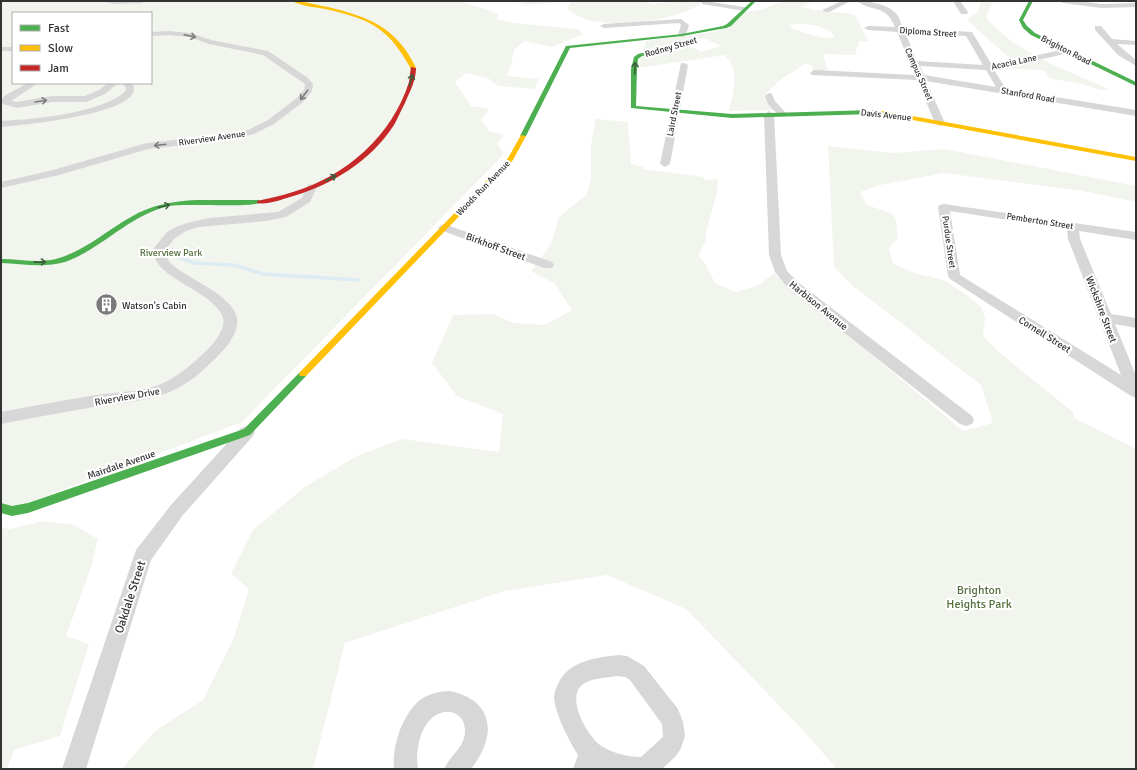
<svg xmlns="http://www.w3.org/2000/svg" width="1137" height="770" viewBox="0 0 1137 770" font-family="Signika,sans-serif">
<rect width="100%" height="100%" fill="#fff"/>
<g fill="#f1f5ed" fill-rule="evenodd">
<path d="M1 1H464V3L489 10 498 15 497 19 514 23 578 29 583 34 552 47 524 41 514 50 511 65 507 76 539 79 534 89 498 86 488 78 466 73 455 82 471 106 489 109 481 120 489 131 504 135 497 143 504 154 242 422 1 513ZM13 13H151V83H13Z"/>
<path d="M514 1H643L653 4 676 1H703C684 21 608 29 583 18 577 16 572 12 567 9L571 2H555L526 5Z"/>
<path d="M783 1H814L801 7C819 12 837 11 855 15L868 41H859L855 55 823 54 828 72 813 71 812 66 807 63C802 64 800 67 796 70 784 76 774 85 765 95L769 104 774 110 729 111C733 92 741 72 725 55L637 68 646 41 718 31 746 12 763 9ZM796 24C810 24 825 25 835 36 825 42 801 31 791 28L790 25ZM704 38 721 46 701 52 684 43Z"/>
<path d="M981 1H994L987 13V19C1018 54 1066 70 1108 89L1101 90 1078 83 1052 79 1046 75 1048 73 1041 70 990 68 1014 62 967 20 977 13Z"/>
<path d="M596 119 628 122 631 164 643 167 642 169 704 177V180L718 179 717 193 706 232 705 243 698 255 706 265 715 283 736 292 759 285 774 273 963 431 993 423 981 385 853 286 834 267 828 146 893 153 945 149 1136 186V202L1083 191 944 173 880 185 860 192 867 205 893 214 896 220 898 238 889 248 893 264 915 273 944 280 968 296 981 307 985 318 983 336 1000 353 1073 412 1074 418 1136 449V769H837L800 727 686 609 607 575 504 591 345 643 313 769H122L155 731 203 700 234 638 249 589 231 574 253 530 306 486 357 456 402 439 499 452 503 414 457 396 432 363 453 315 493 314 514 323 545 325 572 310 554 283 531 271 551 244 559 217 587 194 591 179V145Z"/>
<path d="M44 521 74 525 98 539 91 567 66 636 89 644 60 736 14 750 7 769H1V528L10 529Z"/>
</g>
<g fill="none" stroke-linecap="round" stroke-linejoin="round">
<path stroke="#ddebf3" stroke-width="3.5" d="M174 256 195 263 234 265 263 274 359 280"/>
<g fill="#d7d7d7" fill-rule="evenodd">
<path d="M104 1H145L142 3 113 4Z"/>
<path d="M705 1 744 7 748 9 744 11 702 4V2Z"/>
<path d="M842 1H851L829 12H826L822 10Z"/>
<path d="M857 1C869 1 890 4 898 16 900 19 901 24 903 28L972 32 992 65 1066 49H1069V53L994 70 1006 89 1136 110V116L926 81 945 123 940 126 935 123 917 80 811 75 810 73 814 70 915 75 897 32 868 30 864 28 868 26 895 27C885 3 872 13 857 1ZM905 32 966 36 983 65 917 61ZM920 66 986 70 996 87 924 75Z"/>
<path d="M953 1H960L968 12 967 14H961Z"/>
<path d="M1060 1H1079L1101 4 1136 3V7L1101 8 1063 3Z"/>
<path d="M681 19 689 25 686 35 682 37 678 35 681 25 679 23 604 28 600 26 604 24Z"/>
<path d="M1095 26H1101L1112 39 1136 41V45L1117 44 1136 60V66L1118 55 1095 30Z"/>
<path d="M169 31 190 33 211 40 268 51 308 78 313 84 312 91 303 102 274 124 254 134 229 140 148 149 59 175 1 188V182L53 170 147 143 229 134 248 130 268 120 297 98 304 90 305 84 302 82 263 55 209 44 189 37 169 35 151 36V32Z"/>
<rect x="1" y="47" width="12" height="4"/>
<path d="M681 63H684L688 65 670 164 665 167 660 164Z"/>
<path d="M28 83H38L11 101 17 102 52 96H85L99 90 108 83H118L105 94 86 102H52L17 108 3 104 1 102 4 96Z"/>
<path d="M122 83H131L134 87C134 88 134 92 133 93 123 115 24 125 1 127V121C36 119 97 114 125 92L126 88Z"/>
<path d="M769 93 772 94 775 101 785 112 787 114 785 116H779L768 104 765 96Z"/>
<path d="M769 111 774 114 781 255 787 271 799 283 972 416 974 420 972 424 966 426 960 424 789 289 775 272 769 255 764 114Z"/>
<path d="M312 184 317 187 310 202 286 217 266 221 198 227 186 231 175 238 166 249C166 251 166 255 167 258 173 273 222 288 235 312 241 324 234 336 227 346 219 355 210 364 201 372 166 402 137 400 94 407 63 412 32 418 1 424V412C33 406 64 400 96 395 117 392 140 392 159 385 179 377 197 360 212 345 219 336 228 324 221 313 207 291 164 279 156 260 154 257 154 252 154 248L167 232 178 226 191 222 209 218 278 212 302 198 308 185Z"/>
<path d="M944 204 1136 232V240L1079 231 1080 239 1111 314 1136 318V328L1115 324 1136 376V398L1131 396 950 279 948 276 938 207 940 205ZM950 211 1067 229 1068 239 1121 375 960 275Z"/>
<path d="M444 224 552 262 554 265 552 268H544L440 230 438 228 440 226Z"/>
<path d="M247 426 253 428 255 432 253 436 183 515 151 560 86 769H62L136 550 171 505 241 428Z"/>
<path d="M619 655 627 656 644 666 678 709 683 722 685 736 681 748 676 756 662 769H600L597 768V769H573L578 755C572 746 567 736 562 725 559 717 555 708 554 698 554 693 556 688 558 684 568 661 597 657 619 655ZM616 676 625 677 630 680 662 724 663 737 641 757C628 757 611 753 600 745 587 735 565 697 583 684 592 678 606 678 616 676Z"/>
<path d="M450 691C495 701 497 736 471 769H444C449 758 461 749 464 738 469 721 456 706 438 714 420 722 415 752 418 769H394C392 746 402 715 420 700 428 694 440 691 450 691Z"/>
</g>
<g fill="#4caf50" fill-rule="evenodd">
<path d="M752 1H756L731 26 726 28 682 36 570 48 526 136 523 138 520 136 566 46 682 34 723 26 727 24Z"/>
<path d="M1029 1H1033L1023 20 1027 26 1035 33 1136 82V86L1031 35 1023 28 1019 20Z"/>
<path d="M676 45H678V47L642 56 638 59 637 69 636 106 732 114 873 110 876 112 873 114 732 118 631 108V69L634 57 638 54Z"/>
<path d="M196 200H259L262 202C255 208 187 203 169 206 129 215 102 249 65 262 44 268 22 264 1 263V259C20 259 41 264 59 258 86 250 107 230 131 217 151 205 173 201 196 200Z"/>
<path d="M303 371 306 372 307 374 306 376 250 435 28 513 12 516 1 513V503L12 506 28 503 244 429 300 372Z"/>
</g>
<g fill="#ffc107" fill-rule="evenodd">
<path d="M292 1C304 1 316 5 328 7 370 17 397 28 416 68L411 69C388 27 370 19 325 9 314 7 301 6 292 1Z"/>
<path d="M871 111H885L1136 157V161L885 115 871 113Z"/>
<path d="M521 135 526 136 513 160 306 376H300L299 374 300 372 508 158Z"/>
</g>
<path fill="#c62828" fill-rule="evenodd" d="M411 67 416 68C416 81 410 91 405 103 401 110 398 118 394 125 371 161 330 186 290 197 280 200 267 205 257 203V201C269 198 281 196 293 192 346 176 392 136 409 82 410 77 410 72 411 67Z"/>
</g>
<defs><path id="oneway-shaft" d="M-6 0H5M1.5-3L5.5 0L1.5 3" fill="none" stroke-width="1.6" stroke-linecap="round" stroke-linejoin="round"/></defs>
<g stroke="#7d7d7d">
<use href="#oneway-shaft" transform="translate(190 36) rotate(12)"/>
<use href="#oneway-shaft" transform="translate(304 95) rotate(127)"/>
<use href="#oneway-shaft" transform="translate(41 101) rotate(-9)"/>
<use href="#oneway-shaft" transform="translate(160 145) rotate(173)"/>
</g>
<g stroke="#3c5e3d">
<use href="#oneway-shaft" transform="translate(635 68) rotate(-87)"/>
<use href="#oneway-shaft" transform="translate(411 80) rotate(-75)"/>
<use href="#oneway-shaft" transform="translate(331 178) rotate(-30)"/>
<use href="#oneway-shaft" transform="translate(164 206) rotate(-14)"/>
<use href="#oneway-shaft" transform="translate(40 262) rotate(-1)"/>
</g>
<defs>
<symbol id="building-disc" viewBox="-11 -11 22 22"><circle r="9.5" fill="#7a7a7a" stroke="#fff"/><path d="M-4-6H4V6H1V3H-1V6H-4ZM-2.5-4.3h1.7v1.8h-1.7ZM.8-4.3h1.7v1.8H.8ZM-2.5-1h1.7V.8h-1.7ZM.8-1h1.7V.8H.8Z" fill="#fff"/></symbol>
</defs>
<g fill-rule="evenodd">
<use href="#building-disc" x="94" y="292" width="25" height="25"/>
</g>
<g text-anchor="middle" stroke-width="4" stroke-linejoin="round" paint-order="stroke">
<g font-size="9" fill="#333" stroke="#fff">
<text transform="translate(928 32) rotate(4)" y="3">Diploma Street</text>
<text transform="translate(671 47) rotate(-16)" y="3">Rodney Street</text>
<text transform="translate(1066 50) rotate(27)" y="3">Brighton Road</text>
<text transform="translate(1014 62) rotate(-12)" y="3">Acacia Lane</text>
<text transform="translate(919 74) rotate(66)" y="3">Campus Street</text>
<text transform="translate(1028 95) rotate(10)" y="3">Stanford Road</text>
<text transform="translate(674 114) rotate(-79)" y="3">Laird Street</text>
<text transform="translate(886 115) rotate(6)" y="3">Davis Avenue</text>
<text transform="translate(212 138) rotate(-8)" y="3">Riverview Avenue</text>
<text transform="translate(483 188) rotate(-46)" y="3">Woods Run Avenue</text>
<text transform="translate(1040 221) rotate(9)" y="3">Pemberton Street</text>
<text transform="translate(949 242) rotate(82)" y="3">Purdue Street</text>
</g>
<g font-size="10" fill="#333" stroke="#fff">
<text transform="translate(496 246) rotate(20)" y="4">Birkhoff Street</text>
<text transform="translate(819 305) rotate(39)" y="4">Harbison Avenue</text>
<text transform="translate(1102 309) rotate(69)" y="4">Wickshire Street</text>
<text transform="translate(1045 334) rotate(32)" y="4">Cornell Street</text>
<text transform="translate(127 396) rotate(-10)" y="4">Riverview Drive</text>
<text transform="translate(121 464) rotate(-19)" y="4">Mairdale Avenue</text>
</g>
<g font-size="10" fill="#56703f" stroke="#fff">
<text x="171" y="256">Riverview Park</text>
</g>
<g font-size="10" fill="#333" stroke="#fff" text-anchor="start">
<text x="122" y="309">Watson's Cabin</text>
</g>
<g font-size="12" fill="#56703f" stroke="#fff">
<text x="979" y="594">Brighton<tspan x="979" dy="14">Heights Park</tspan></text>
</g>
<g font-size="12" fill="#333" stroke="#fff">
<text transform="translate(130 597) rotate(-72)" y="4">Oakdale Street</text>
</g>
</g>
<rect width="1137" height="770" fill="none" stroke="#333333" stroke-width="4"/>
<rect x="12" y="12" width="140" height="72" fill="#ffffff" stroke="#adadad"/>
<rect x="20" y="25" width="20" height="6" fill="#4caf50" stroke="#adadad"/>
<text x="48" y="32" font-size="12" fill="#333333">Fast</text>
<rect x="20" y="45" width="20" height="6" fill="#ffc107" stroke="#adadad"/>
<text x="48" y="52" font-size="12" fill="#333333">Slow</text>
<rect x="20" y="65" width="20" height="6" fill="#c62828" stroke="#adadad"/>
<text x="48" y="72" font-size="12" fill="#333333">Jam</text>
</svg>
